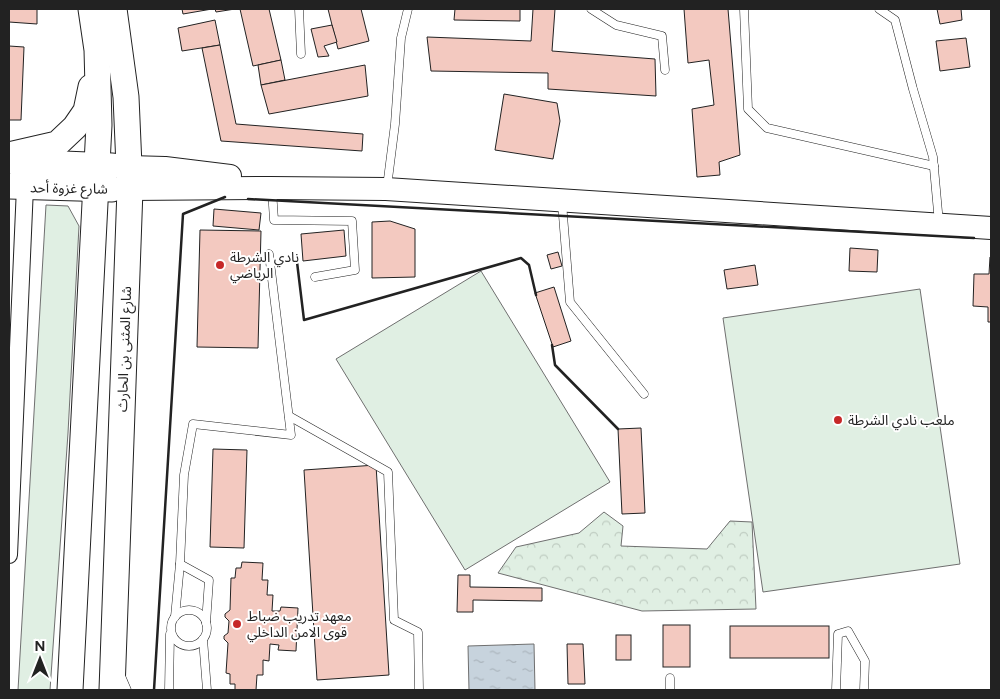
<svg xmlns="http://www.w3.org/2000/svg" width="1000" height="699" viewBox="0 0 1000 699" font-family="Figtree,'Noto Sans Arabic',sans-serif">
<defs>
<pattern id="forest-crowns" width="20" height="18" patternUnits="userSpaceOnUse" patternTransform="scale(1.25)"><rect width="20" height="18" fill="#e0efe3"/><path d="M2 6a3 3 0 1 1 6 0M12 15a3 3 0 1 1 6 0" fill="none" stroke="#c0cdc2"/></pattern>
<pattern id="water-ripples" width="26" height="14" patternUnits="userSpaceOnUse" patternTransform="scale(1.25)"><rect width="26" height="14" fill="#c7d3dd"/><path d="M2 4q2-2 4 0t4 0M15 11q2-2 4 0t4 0" fill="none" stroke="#abb5bd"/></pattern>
</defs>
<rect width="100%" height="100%" fill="#fff"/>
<g fill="#e0efe3" stroke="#6f6f6f">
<path d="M46 205 68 206 79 226 68 433 50 690H18Z"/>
<path d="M481 271 610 482 465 570 336 359Z"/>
<path d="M920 289 960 564 763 592 723 318Z"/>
</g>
<path fill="url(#forest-crowns)" stroke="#6f6f6f" d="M604 512 623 526 621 546 707 549 730 521 752 522 756 609 642 611 498 573 516 547 579 533Z"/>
<path fill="url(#water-ripples)" stroke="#6f6f6f" d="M534 644 535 690H469L468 646Z"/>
<g fill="#f3c9c0" stroke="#222">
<path d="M9 9H37V24L9 22Z"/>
<path d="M182 9H212L183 14Z"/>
<path d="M215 9H235L216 12Z"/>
<path d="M240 9H269L281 60 253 66Z"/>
<path d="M328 9H361L369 41 338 49Z"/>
<path d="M455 9H520V21L454 20Z"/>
<path d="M533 9H555L552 51 655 59 656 96 548 89V73L431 71 427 37 531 41Z"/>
<path d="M684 9H728L740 155 719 162 720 175 697 177 692 109 714 105 709 60 688 63Z"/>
<path d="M937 9H961L962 20 940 24Z"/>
<path d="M215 20 220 45 182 51 178 28Z"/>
<path d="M332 25 337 42 324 46 329 56 318 57 311 29Z"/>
<path d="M966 38 970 67 940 71 936 41Z"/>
<path d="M220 45 236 124 363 134 362 151 221 141 202 48Z"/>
<path d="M9 46 24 47 21 120H9Z"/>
<path d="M281 60 285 80 261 85 258 65Z"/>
<path d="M365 65 368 96 269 114 261 85Z"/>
<path d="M504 94 557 103 560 121 553 159 495 150Z"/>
<path d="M214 209 261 213 259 230 213 226Z"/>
<path d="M390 221 415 229V277L372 278V222Z"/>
<path d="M200 230 261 231 258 348 197 347Z"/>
<path d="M344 230 346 256 303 261 301 234Z"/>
<path d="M850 248 878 250 877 272 849 271Z"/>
<path d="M558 252 562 266 551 269 547 255Z"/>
<path d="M990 257H991V322H988V307L973 306 974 274H989Z"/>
<path d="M755 265 758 285 727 289 724 270Z"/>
<path d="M554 287 571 341 553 347 535 293Z"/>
<path d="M641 428 645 513 622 514 618 429Z"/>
<path d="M213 449 247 450 244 548 210 547Z"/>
<path d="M376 465 389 675 317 680 304 470Z"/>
<path d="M242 562 263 563 262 580H268L267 595H273L272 611H280L281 607 298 608 296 651 278 650 279 645 270 644 269 661 263 660V675H257L256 690H235V684H230V674L226 673 228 643 224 639V636L228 633 229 621 225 617V614L230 610 231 578H235L236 568H241Z"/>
<path d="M458 575H470V587L542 588V601L473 600V612H457Z"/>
<rect x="663" y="625" width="27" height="42"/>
<rect x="730" y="626" width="99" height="32"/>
<rect x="616" y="635" width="15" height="25"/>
<path d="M567 644H583L585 684H568Z"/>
</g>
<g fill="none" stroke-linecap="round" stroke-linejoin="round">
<defs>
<g id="lane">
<path d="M299 9 301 54"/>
<path d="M591 9 616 25 662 36 665 70"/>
<path d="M744 9 748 109 767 128 934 166"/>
<path d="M879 9 895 20 913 89 933 157 939 223"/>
<path d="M387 187 395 124 401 38 408 9"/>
<path d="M272 190 274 220 352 221 355 270 315 277"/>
<path d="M562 203 570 302 644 394"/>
<path d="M289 416 388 472 394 620 418 632 419 690"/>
<path d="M180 564 184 475 193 424 291 435 269 254"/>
<circle cx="189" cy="628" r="18"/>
<path d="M175 617 180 564 209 580 206 623"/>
<path d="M203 639 207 690"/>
<path d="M121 676 127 690"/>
<path d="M169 690 170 634"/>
<path d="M670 690V678"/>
<path d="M836 690 838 634 848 631 865 661 864 690"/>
</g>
<path id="street" d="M9 555 25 187"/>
<g id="secondary">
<path d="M129 167 165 168 230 176"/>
<path d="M130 189 271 188 386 189 991 228"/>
</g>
<g id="primary">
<path d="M9 155 57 144 75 127 86 111 91 87"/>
<path d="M15 162 112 166"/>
<path d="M9 186 112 189"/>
<path d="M70 690 99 125 97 50 91 9"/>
<path d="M112 690 130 189 126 97 114 9"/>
</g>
</defs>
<use href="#lane" stroke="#222" stroke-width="9"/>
<use href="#street" stroke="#222" stroke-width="18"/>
<use href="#secondary" stroke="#222" stroke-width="24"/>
<use href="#primary" stroke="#222" stroke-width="27"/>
<use href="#lane" stroke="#fff" stroke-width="8"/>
<use href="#street" stroke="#fff" stroke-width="16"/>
<use href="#secondary" stroke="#fff" stroke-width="22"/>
<use href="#primary" stroke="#fff" stroke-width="25"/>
<g stroke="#222" stroke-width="2.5">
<path d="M248 199 974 238"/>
<path d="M297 262 304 320 521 258 529 265 536 295"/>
<path d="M552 345 555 365 618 429"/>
<path d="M154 690 183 214 225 197"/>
</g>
</g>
<g fill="#c62828" stroke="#fff" stroke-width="2">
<circle cx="220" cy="265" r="5"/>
<circle cx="838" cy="420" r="5"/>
<circle cx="237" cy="624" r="5"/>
</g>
<g text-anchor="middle" stroke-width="4" stroke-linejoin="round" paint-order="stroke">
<g font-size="14" fill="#222" stroke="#fff">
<text transform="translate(69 188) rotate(1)" y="5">شارع غزوة أحد</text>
<text transform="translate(124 349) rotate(-88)" y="5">شارع المثنى بن الحارث</text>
</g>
<g font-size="14" fill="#222" stroke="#fff" text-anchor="start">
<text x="230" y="262">نادي الشرطة<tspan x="230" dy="16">الرياضي</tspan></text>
<text x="848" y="425">ملعب نادي الشرطة</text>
<text x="247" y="621">معهد تدريب ضباط<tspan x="247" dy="16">قوى الامن الداخلي</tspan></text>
</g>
</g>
<rect width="1000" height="699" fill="none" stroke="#222222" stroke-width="20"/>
<g transform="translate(40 659)" stroke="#ffffff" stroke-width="4" paint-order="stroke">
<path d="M0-4L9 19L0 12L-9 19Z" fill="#222222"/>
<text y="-8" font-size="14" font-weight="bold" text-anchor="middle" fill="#222222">N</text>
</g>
</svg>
